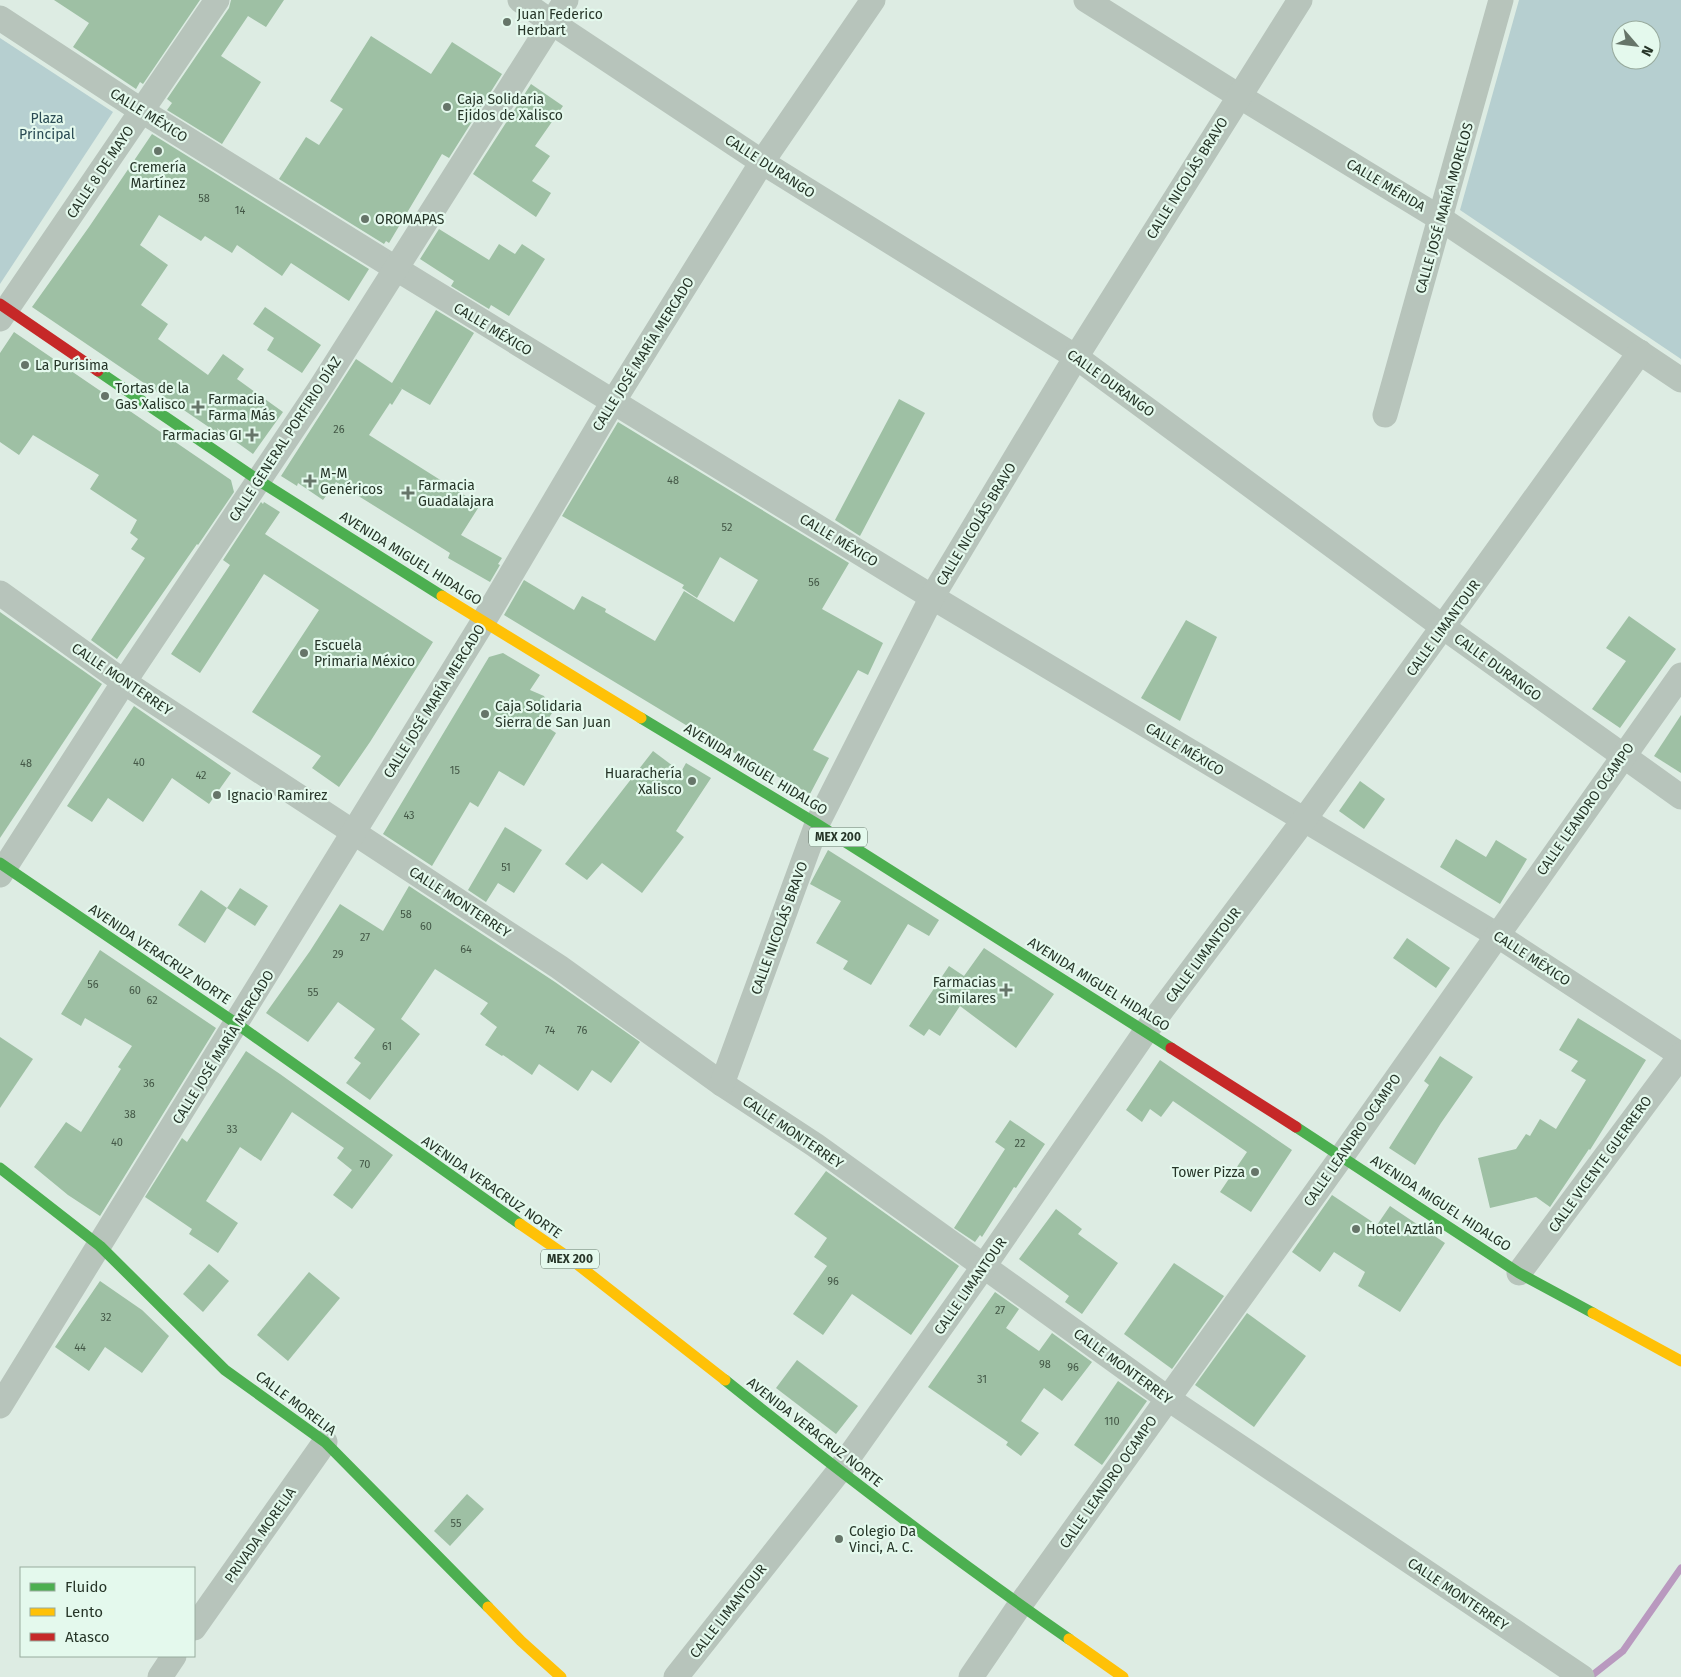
<svg xmlns="http://www.w3.org/2000/svg" width="1681" height="1677" viewBox="0 0 1681 1677" font-family="'Fira Sans',sans-serif">
<rect width="100%" height="100%" fill="#ddece3"/>
<g fill="#b6cfd0" fill-rule="evenodd">
<path d="M1519 0H1681V359L1460 210ZM1621 30H1651V60H1621Z"/>
<path d="M0 38 113 112 0 284Z"/>
</g>
<g fill="none" stroke-linecap="round" stroke-linejoin="round">
<path stroke="#b999bf" stroke-width="7" d="M1590 1677 1623 1651 1681 1568"/>
</g>
<g fill="#9ec0a4">
<path d="M54 0H200L143 84 140 82 136 89 73 47 89 23Z"/>
<path d="M231 0H284L266 27 248 16 221 56 261 82 222 144 167 110 172 103 167 99 229 8Z"/>
<path d="M371 36 431 74 452 42 502 74 449 158 442 154 389 243 386 241 384 244 279 179 306 137 319 145 343 109 330 101Z"/>
<path d="M531 84 563 106 535 146 550 156 532 181 551 193 536 217 473 174Z"/>
<path d="M152 134 369 269 349 301 291 263 282 276 237 245 232 253 205 236 201 241 159 215 140 245 168 265 141 305 168 324 158 339 208 375 223 354 244 369 237 379 283 412 253 454 217 428 219 434 32 307 89 227Z"/>
<path d="M439 229 489 260 499 244 515 254 522 244 545 259 509 316 491 305 489 309 451 286 454 281 420 259Z"/>
<path d="M265 307 321 345 302 373 267 350 274 338 253 324Z"/>
<path d="M436 310 474 333 430 405 397 386 402 389 392 405 390 403 369 435 480 505 461 535 502 558 498 564 500 565 490 582 448 558 450 553 336 482 323 500 298 483 297 486 281 476 356 359 392 383Z"/>
<path d="M14 332 231 480 234 492 198 545 197 544 117 659 91 640 145 558 131 549 138 539 130 533 137 520 90 489 99 475 33 435 19 455 0 442V353Z"/>
<path d="M899 399 925 413 860 536 835 520Z"/>
<path d="M618 422 849 563 822 609 883 643 868 675 858 670 813 750 829 758 810 794 729 750 728 752 703 737 704 736 504 615 524 580 574 610 582 596 606 609 605 612 655 641 684 591 734 622 758 580 720 557 697 598 682 588 684 585 562 516Z"/>
<path d="M261 502 263 504 264 502 280 512 265 534 433 642 370 742 339 787 312 768 321 756 252 712 319 610 264 574 200 673 171 654 230 565 223 560Z"/>
<path d="M0 612 102 684 0 838Z"/>
<path d="M1629 616 1676 649 1620 728 1592 709 1626 661 1606 648Z"/>
<path d="M1186 620 1217 637 1180 721 1141 698Z"/>
<path d="M503 653 540 675 530 690 544 696 552 713 544 725 556 733 524 786 499 771 478 807 470 802 432 866 383 834 489 657Z"/>
<path d="M134 706 231 773 209 804 172 778 143 822 108 798 92 822 67 806Z"/>
<path d="M1681 715V773L1654 756Z"/>
<path d="M653 751 681 772 686 763 711 778 676 831 684 837 642 893 602 863 587 880 565 864Z"/>
<path d="M1360 781 1385 799 1364 829 1339 811Z"/>
<path d="M505 827 542 850 514 893 498 883 486 902 468 890Z"/>
<path d="M1456 839 1486 857 1496 840 1527 859 1500 904 1440 867Z"/>
<path d="M828 850 939 920 929 936 908 924 871 985 843 969 848 961 816 943 841 901 810 884Z"/>
<path d="M409 886 555 982 640 1042 611 1083 592 1070 578 1091 539 1064 532 1075 503 1055 502 1056 485 1045 497 1027 480 1014 488 1003 435 969 401 1019 420 1034 370 1100 346 1083 361 1063 354 1058 375 1029 338 1002 308 1042 266 1013 310 951 340 904 383 931Z"/>
<path d="M240 888 268 906 255 926 227 908Z"/>
<path d="M201 890 227 908 205 943 178 925Z"/>
<path d="M1407 938 1450 968 1436 988 1393 958Z"/>
<path d="M984 948 1054 994 1016 1048 960 1006 940 1036 929 1029 924 1036 909 1026 949 966 964 976Z"/>
<path d="M100 950 216 1028 100 1216 68 1195 34 1167 66 1122 81 1132 121 1069 118 1067 132 1046 85 1018 81 1026 61 1014Z"/>
<path d="M1578 1018 1646 1060 1590 1150 1589 1149 1550 1207 1536 1197 1490 1208 1478 1158 1516 1149 1526 1134 1530 1136 1540 1119 1556 1129 1586 1080 1571 1071 1578 1061 1559 1050Z"/>
<path d="M0 1037 33 1059 0 1108Z"/>
<path d="M246 1051 280 1074 393 1155 352 1209 333 1195 352 1170 337 1158 344 1148 292 1112 261 1161 240 1147 206 1201 238 1223 218 1253 189 1234 192 1229 145 1197 182 1138 187 1142Z"/>
<path d="M1440 1056 1473 1077 1441 1123 1415 1165 1389 1148 1429 1085 1424 1081Z"/>
<path d="M1160 1060 1292 1150 1251 1212 1220 1192 1247 1152 1173 1101 1161 1117 1150 1109 1142 1122 1126 1110Z"/>
<path d="M1010 1120 1045 1144 1016 1188 1014 1187 982 1237 980 1235 975 1242 954 1228 1005 1149 995 1142Z"/>
<path d="M826 1171 959 1266 911 1335 852 1294 823 1335 793 1314 827 1266 814 1257 827 1238 794 1214Z"/>
<path d="M1332 1195 1377 1225 1390 1206 1445 1243 1400 1312 1358 1286 1365 1272 1334 1252 1320 1272 1292 1252Z"/>
<path d="M1056 1209 1082 1229 1078 1234 1118 1263 1082 1314 1065 1302 1069 1296 1019 1259Z"/>
<path d="M1174 1263 1224 1296 1172 1369 1124 1334Z"/>
<path d="M209 1264 229 1281 203 1312 183 1294Z"/>
<path d="M309 1272 340 1298 288 1361 257 1335Z"/>
<path d="M100 1281 142 1310 169 1336 142 1373 105 1347 89 1371 55 1347Z"/>
<path d="M995 1292 1019 1309 1006 1328 1039 1351 1052 1333 1092 1362 1062 1401 1044 1388 1021 1421 1039 1433 1021 1456 1006 1445 1008 1442 928 1387Z"/>
<path d="M1247 1313 1306 1356 1254 1427 1195 1385Z"/>
<path d="M797 1360 858 1406 836 1434 776 1388Z"/>
<path d="M1118 1381 1147 1401 1102 1465 1074 1445Z"/>
<path d="M467 1494 484 1509 450 1546 434 1531Z"/>
</g>
<g fill="none" stroke-linecap="round" stroke-linejoin="round">
<g stroke="#b7c4bb" stroke-width="25">
<path d="M520 0 551 22 762 162 1076 357 1443 627 1681 797"/>
<path d="M1086 0 1239 96 1441 219 1681 380"/>
<path d="M0 18 142 111 395 268 932 597 1497 935 1681 1055"/>
<path d="M0 319 217 0"/>
<path d="M1385 415 1501 0"/>
<path d="M0 593 124 682 559 967 722 1084 815 1145 1167 1398 1582 1677"/>
<path d="M0 875 124 682 321 387 566 0"/>
<path d="M722 1084 817 824 932 597 1076 357 1300 0"/>
<path d="M1519 1273 1681 1055"/>
<path d="M0 1406 483 622 613 402 762 162 873 0"/>
<path d="M194 1628 325 1442"/>
<path d="M160 1677 174 1656"/>
<path d="M676 1677 839 1471 984 1266 1146 1031 1304 820 1640 352"/>
<path d="M971 1677 1020 1605 1342 1156 1681 675"/>
</g>
<g stroke="#4caf50" stroke-width="11">
<path d="M98 371 258 480 442 596"/>
<path d="M641 718 817 824 1171 1048"/>
<path d="M0 863 237 1024 520 1224"/>
<path d="M1296 1127 1519 1273 1593 1313"/>
<path d="M0 1168 100 1246 225 1370 325 1442 488 1607"/>
<path d="M725 1380C837 1470 951 1557 1069 1639"/>
</g>
<g stroke="#ffc107" stroke-width="11">
<path d="M442 596 641 718"/>
<path d="M520 1224 568 1257 725 1380"/>
<path d="M1593 1313 1681 1361"/>
<path d="M488 1607 521 1641 561 1677"/>
<path d="M1069 1639 1123 1677"/>
</g>
<g stroke="#c62828" stroke-width="11">
<path d="M0 304 98 371"/>
<path d="M1171 1048 1296 1127"/>
</g>
</g>
<g fill="#667569" stroke="#e4f9ed" stroke-width="2">
<circle cx="507" cy="22" r="5"/>
<circle cx="447" cy="107" r="5"/>
<circle cx="158" cy="151" r="5"/>
<circle cx="365" cy="219" r="5"/>
<circle cx="25" cy="365" r="5"/>
<circle cx="105" cy="396" r="5"/>
<path d="M195.5 399.5h5v5h5v5h-5v5h-5v-5h-5v-5h5z"/>
<path d="M249.5 427.5h5v5h5v5h-5v5h-5v-5h-5v-5h5z"/>
<path d="M307.5 473.5h5v5h5v5h-5v5h-5v-5h-5v-5h5z"/>
<path d="M405.5 485.5h5v5h5v5h-5v5h-5v-5h-5v-5h5z"/>
<circle cx="304" cy="653" r="5"/>
<circle cx="485" cy="714" r="5"/>
<circle cx="692" cy="781" r="5"/>
<circle cx="217" cy="795" r="5"/>
<path d="M1003.5 982.5h5v5h5v5h-5v5h-5v-5h-5v-5h5z"/>
<circle cx="1255" cy="1172" r="5"/>
<circle cx="1356" cy="1229" r="5"/>
<circle cx="839" cy="1539" r="5"/>
</g>
<g text-anchor="middle" stroke-width="4.5" stroke-linejoin="round" paint-order="stroke">
<g font-size="11" fill="#445847">
<text x="204" y="202">58</text>
<text x="240" y="214">14</text>
<text x="339" y="433">26</text>
<text x="673" y="484">48</text>
<text x="727" y="531">52</text>
<text x="814" y="586">56</text>
<text x="139" y="766">40</text>
<text x="26" y="767">48</text>
<text x="455" y="774">15</text>
<text x="201" y="779">42</text>
<text x="409" y="819">43</text>
<text x="506" y="871">51</text>
<text x="406" y="918">58</text>
<text x="426" y="930">60</text>
<text x="365" y="941">27</text>
<text x="466" y="953">64</text>
<text x="338" y="958">29</text>
<text x="93" y="988">56</text>
<text x="135" y="994">60</text>
<text x="313" y="996">55</text>
<text x="152" y="1004">62</text>
<text x="550" y="1034">74</text>
<text x="582" y="1034">76</text>
<text x="387" y="1050">61</text>
<text x="149" y="1087">36</text>
<text x="130" y="1118">38</text>
<text x="232" y="1133">33</text>
<text x="117" y="1146">40</text>
<text x="1020" y="1147">22</text>
<text x="365" y="1168">70</text>
<text x="833" y="1285">96</text>
<text x="1000" y="1314">27</text>
<text x="106" y="1321">32</text>
<text x="80" y="1351">44</text>
<text x="1045" y="1368">98</text>
<text x="1073" y="1371">96</text>
<text x="982" y="1383">31</text>
<text x="1112" y="1425">110</text>
<text x="456" y="1527">55</text>
</g>
<g fill="#e4f9ed" stroke="#5f7063" stroke-width="1">
<rect x="809" y="827.5" width="58" height="19" rx="4"/>
<rect x="541" y="1249.5" width="58" height="19" rx="4"/>
</g>
<g font-size="12" font-weight="bold" fill="#263528">
<text x="838" y="841">MEX 200</text>
<text x="570" y="1263">MEX 200</text>
</g>
<g font-size="14" fill="#263528" stroke="#e4f9ed" text-anchor="start">
<text x="517" y="19">Juan Federico<tspan x="517" dy="16">Herbart</tspan></text>
<text x="457" y="104">Caja Solidaria<tspan x="457" dy="16">Ejidos de Xalisco</tspan></text>
<text x="158" y="172" text-anchor="middle">Cremería<tspan x="158" dy="16">Martínez</tspan></text>
<text x="375" y="224">OROMAPAS</text>
<text x="35" y="370">La Purísima</text>
<text x="115" y="393">Tortas de la<tspan x="115" dy="16">Gas Xalisco</tspan></text>
<text x="208" y="404">Farmacia<tspan x="208" dy="16">Farma Más</tspan></text>
<text x="242" y="440" text-anchor="end">Farmacias GI</text>
<text x="320" y="478">M-M<tspan x="320" dy="16">Genéricos</tspan></text>
<text x="418" y="490">Farmacia<tspan x="418" dy="16">Guadalajara</tspan></text>
<text x="314" y="650">Escuela<tspan x="314" dy="16">Primaria México</tspan></text>
<text x="495" y="711">Caja Solidaria<tspan x="495" dy="16">Sierra de San Juan</tspan></text>
<text x="682" y="778" text-anchor="end">Huarachería<tspan x="682" dy="16">Xalisco</tspan></text>
<text x="227" y="800">Ignacio Ramirez</text>
<text x="996" y="987" text-anchor="end">Farmacias<tspan x="996" dy="16">Similares</tspan></text>
<text x="1245" y="1177" text-anchor="end">Tower Pizza</text>
<text x="1366" y="1234">Hotel Aztlán</text>
<text x="849" y="1536">Colegio Da<tspan x="849" dy="16">Vinci, A. C.</tspan></text>
</g>
<g font-size="14" fill="#263528" stroke="#e4f9ed">
<text transform="translate(149 115) rotate(32)" y="5">CALLE MÉXICO</text>
<text transform="translate(770 166) rotate(33)" y="5">CALLE DURANGO</text>
<text transform="translate(100 172) rotate(-56)" y="5">CALLE 8 DE MAYO</text>
<text transform="translate(1187 178) rotate(-58)" y="5">CALLE NICOLÁS BRAVO</text>
<text transform="translate(1386 185) rotate(31)" y="5">CALLE MÉRIDA</text>
<text transform="translate(1444 208) rotate(-74)" y="5">CALLE JOSÉ MARÍA MORELOS</text>
<text transform="translate(493 329) rotate(31)" y="5">CALLE MÉXICO</text>
<text transform="translate(643 354) rotate(-58)" y="5">CALLE JOSÉ MARÍA MERCADO</text>
<text transform="translate(1111 383) rotate(36)" y="5">CALLE DURANGO</text>
<text transform="translate(285 439) rotate(-57)" y="5">CALLE GENERAL PORFIRIO DÍAZ</text>
<text transform="translate(976 524) rotate(-59)" y="5">CALLE NICOLÁS BRAVO</text>
<text transform="translate(839 540) rotate(31)" y="5">CALLE MÉXICO</text>
<text transform="translate(411 558) rotate(32)" y="5">AVENIDA MIGUEL HIDALGO</text>
<text transform="translate(1443 628) rotate(-54)" y="5">CALLE LIMANTOUR</text>
<text transform="translate(1498 667) rotate(36)" y="5">CALLE DURANGO</text>
<text transform="translate(122 679) rotate(34)" y="5">CALLE MONTERREY</text>
<text transform="translate(434 701) rotate(-58)" y="5">CALLE JOSÉ MARÍA MERCADO</text>
<text transform="translate(1185 749) rotate(31)" y="5">CALLE MÉXICO</text>
<text transform="translate(756 769) rotate(31)" y="5">AVENIDA MIGUEL HIDALGO</text>
<text transform="translate(1585 809) rotate(-55)" y="5">CALLE LEANDRO OCAMPO</text>
<text transform="translate(460 902) rotate(33)" y="5">CALLE MONTERREY</text>
<text transform="translate(779 928) rotate(-70)" y="5">CALLE NICOLÁS BRAVO</text>
<text transform="translate(160 954) rotate(34)" y="5">AVENIDA VERACRUZ NORTE</text>
<text transform="translate(1203 955) rotate(-53)" y="5">CALLE LIMANTOUR</text>
<text transform="translate(1532 958) rotate(33)" y="5">CALLE MÉXICO</text>
<text transform="translate(1099 984) rotate(32)" y="5">AVENIDA MIGUEL HIDALGO</text>
<text transform="translate(223 1047) rotate(-58)" y="5">CALLE JOSÉ MARÍA MERCADO</text>
<text transform="translate(793 1132) rotate(34)" y="5">CALLE MONTERREY</text>
<text transform="translate(1352 1140) rotate(-55)" y="5">CALLE LEANDRO OCAMPO</text>
<text transform="translate(1600 1164) rotate(-54)" y="5">CALLE VICENTE GUERRERO</text>
<text transform="translate(492 1187) rotate(35)" y="5">AVENIDA VERACRUZ NORTE</text>
<text transform="translate(1441 1203) rotate(33)" y="5">AVENIDA MIGUEL HIDALGO</text>
<text transform="translate(970 1286) rotate(-55)" y="5">CALLE LIMANTOUR</text>
<text transform="translate(1123 1366) rotate(36)" y="5">CALLE MONTERREY</text>
<text transform="translate(296 1403) rotate(37)" y="5">CALLE MORELIA</text>
<text transform="translate(815 1432) rotate(38)" y="5">AVENIDA VERACRUZ NORTE</text>
<text transform="translate(1108 1482) rotate(-55)" y="5">CALLE LEANDRO OCAMPO</text>
<text transform="translate(260 1535) rotate(-55)" y="5">PRIVADA MORELIA</text>
<text transform="translate(1458 1594) rotate(34)" y="5">CALLE MONTERREY</text>
<text transform="translate(728 1611) rotate(-52)" y="5">CALLE LIMANTOUR</text>
</g>
<g font-size="14" fill="#294a53" stroke="#e4f9ed">
<text x="47" y="123">Plaza<tspan x="47" dy="16">Principal</tspan></text>
</g>
</g>
<rect x="20" y="1567" width="175" height="90" fill="#e4f9ed" stroke="#98ab9e"/>
<rect x="30" y="1583" width="25" height="8" fill="#4caf50" stroke="#98ab9e"/>
<text x="65" y="1592" font-size="15" fill="#263528">Fluido</text>
<rect x="30" y="1608" width="25" height="8" fill="#ffc107" stroke="#98ab9e"/>
<text x="65" y="1617" font-size="15" fill="#263528">Lento</text>
<rect x="30" y="1633" width="25" height="8" fill="#c62828" stroke="#98ab9e"/>
<text x="65" y="1642" font-size="15" fill="#263528">Atasco</text>
<g transform="translate(1636 45) rotate(118)"><circle r="24" fill="#e4f9ed" stroke="#98ab9e"/>
<path d="M0-4L9 19L0 12L-9 19Z" fill="#667569"/>
<text y="-8" font-size="14" font-weight="bold" text-anchor="middle" fill="#263528">N</text>
</g>
</svg>
